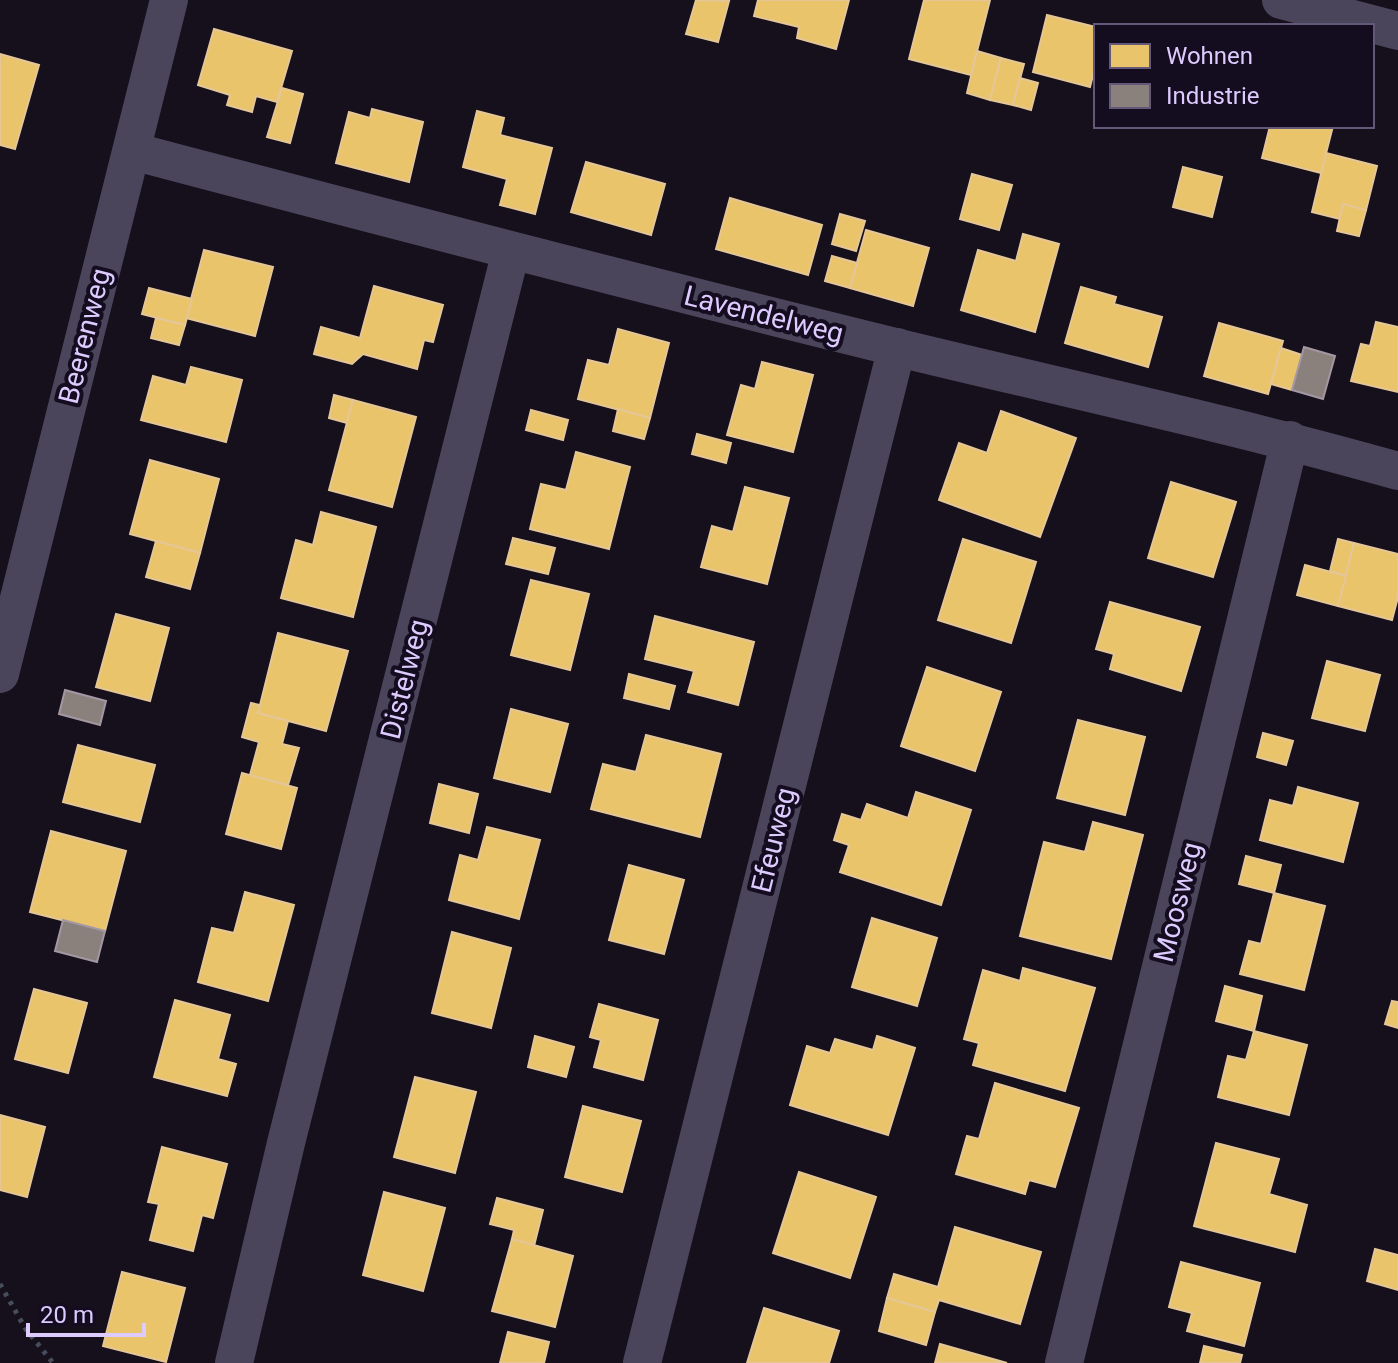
<svg xmlns="http://www.w3.org/2000/svg" width="1398" height="1363" viewBox="0 0 1398 1363" font-family="Roboto,sans-serif">
<rect width="100%" height="100%" fill="#15101b"/>
<g fill="#e9c46a" stroke="#e5c697" stroke-width="2">
<path d="M696 0 729 1 718 42 686 34Z"/>
<path d="M758 0H849L836 49 797 38 799 27 754 16Z"/>
<path d="M924 0H990L971 75 909 59Z"/>
<path d="M1047 15 1096 27V63L1090 87 1033 72Z"/>
<path d="M214 29 292 51 277 102 256 96 252 112 227 105 230 95 198 85Z"/>
<path d="M977 51 1001 58 990 100 967 93Z"/>
<path d="M0 54 39 65 15 149 0 145Z"/>
<path d="M1001 58 1024 64 1013 105 990 100Z"/>
<path d="M1020 78 1038 83 1031 110 1013 105Z"/>
<path d="M282 88 303 94 290 143 267 137Z"/>
<path d="M372 109 423 122 409 182 336 163 349 112 370 118Z"/>
<path d="M477 111 504 118 500 135 552 148 535 214 500 205 507 179 463 167Z"/>
<path d="M1270 126H1333L1321 173 1262 158Z"/>
<path d="M1326 153 1377 166 1366 210 1343 204 1340 219 1312 212Z"/>
<path d="M586 162 665 184 651 235 571 212Z"/>
<path d="M1183 167 1222 177 1212 217 1173 207Z"/>
<path d="M972 174 1012 185 999 230 960 219Z"/>
<path d="M730 198 822 225 808 275 716 249Z"/>
<path d="M1343 204 1366 210 1359 236 1337 231Z"/>
<path d="M840 214 865 221 856 251 832 244Z"/>
<path d="M866 230 929 248 913 306 850 288Z"/>
<path d="M1023 234 1059 244 1035 332 961 310 978 250 1016 261Z"/>
<path d="M204 250 273 267 255 336 186 318Z"/>
<path d="M832 256 857 263 850 288 825 281Z"/>
<path d="M374 286 443 305 433 342 424 340 417 369 363 354 352 364 314 354 321 327 360 338Z"/>
<path d="M1081 287 1116 297 1114 304 1162 317 1148 367 1065 343Z"/>
<path d="M149 288 192 299 185 325 142 314Z"/>
<path d="M156 318 185 325 179 345 151 338Z"/>
<path d="M1376 322 1398 327V392L1351 381 1361 344 1370 346Z"/>
<path d="M1219 323 1283 341 1268 394 1204 376Z"/>
<path d="M618 329 669 343 650 418 578 399 588 360 609 365Z"/>
<path d="M1281 348 1302 355 1292 390 1271 384Z"/>
<path d="M762 362 813 375 793 452 727 435 741 385 755 389Z"/>
<path d="M191 367 242 380 226 442 141 420 153 376 186 385Z"/>
<path d="M334 395 353 400 347 423 329 418Z"/>
<path d="M353 400 416 417 392 507 329 490Z"/>
<path d="M618 409 650 418 644 439 613 431Z"/>
<path d="M531 410 568 420 563 440 526 430Z"/>
<path d="M1001 411 1076 438 1040 537 939 500 959 443 987 453Z"/>
<path d="M697 434 731 443 726 463 692 454Z"/>
<path d="M576 452 630 467 609 549 530 529 541 484 566 490Z"/>
<path d="M150 460 219 479 200 553 130 534Z"/>
<path d="M1171 482 1236 502 1213 577 1148 558Z"/>
<path d="M745 487 789 498 767 584 701 567 712 526 733 532Z"/>
<path d="M321 512 376 527 353 617 281 598 296 540 313 545Z"/>
<path d="M513 538 555 548 548 574 506 564Z"/>
<path d="M963 539 1036 562 1011 643 938 620Z"/>
<path d="M1338 539 1354 543 1346 576 1330 571Z"/>
<path d="M156 541 200 553 190 589 146 577Z"/>
<path d="M1354 543 1398 554V597L1392 620 1338 606Z"/>
<path d="M1305 565 1346 576 1338 606 1297 595Z"/>
<path d="M531 580 589 594 570 670 511 655Z"/>
<path d="M1110 602 1200 627 1181 691 1110 669 1114 654 1096 649Z"/>
<path d="M116 614 169 628 150 701 96 687Z"/>
<path d="M655 616 754 642 738 705 688 692 694 671 645 659Z"/>
<path d="M278 633 348 651 326 731 258 713Z"/>
<path d="M1327 661 1380 675 1365 731 1312 718Z"/>
<path d="M927 667 1001 692 975 771 901 746Z"/>
<path d="M629 674 675 686 669 709 624 698Z"/>
<path d="M251 703 260 705 258 713 288 721 282 744 299 748 288 785 250 775 259 742 242 737Z"/>
<path d="M511 709 568 724 550 792 494 778Z"/>
<path d="M1078 720 1145 737 1125 815 1057 798Z"/>
<path d="M1263 733 1293 741 1286 765 1257 757Z"/>
<path d="M646 735 721 754 700 837 591 809 603 764 636 772Z"/>
<path d="M78 745 155 765 140 822 63 802Z"/>
<path d="M242 773 297 788 281 849 226 834Z"/>
<path d="M439 784 478 794 469 833 430 823Z"/>
<path d="M1298 787 1358 803 1343 862 1260 840 1270 800 1293 806Z"/>
<path d="M916 792 971 810 941 905 840 872 849 845 834 840 842 814 861 820 867 804 908 818Z"/>
<path d="M1093 822 1143 835 1111 959 1020 936 1044 842 1085 852Z"/>
<path d="M487 827 540 840 519 919 449 900 460 855 478 860Z"/>
<path d="M51 831 126 851 105 931 30 912Z"/>
<path d="M1246 856 1281 865 1274 893 1239 884Z"/>
<path d="M629 865 684 880 664 954 609 940Z"/>
<path d="M245 892 294 905 268 1001 198 982 212 928 234 933Z"/>
<path d="M1274 893 1325 906 1304 990 1240 974 1249 941 1261 944Z"/>
<path d="M872 918 937 938 917 1006 852 987Z"/>
<path d="M452 932 511 948 491 1028 432 1013Z"/>
<path d="M1023 968 1095 988 1065 1091 973 1065 979 1043 964 1039 983 970 1020 981Z"/>
<path d="M1225 986 1262 996 1254 1031 1216 1021Z"/>
<path d="M34 989 87 1003 68 1073 15 1059Z"/>
<path d="M175 1000 230 1015 218 1059 236 1064 227 1096 154 1077Z"/>
<path d="M1392 1001 1398 1002V1028L1385 1024Z"/>
<path d="M599 1004 658 1020 643 1080 594 1067 601 1040 590 1037Z"/>
<path d="M1254 1031 1307 1045 1289 1115 1218 1097 1228 1056 1246 1060Z"/>
<path d="M535 1036 574 1047 566 1077 528 1067Z"/>
<path d="M877 1036 915 1048 888 1135 790 1105 807 1046 830 1053 835 1039 873 1050Z"/>
<path d="M415 1077 476 1092 455 1173 394 1157Z"/>
<path d="M995 1083 1079 1108 1055 1187 1029 1180 1025 1194 956 1174 967 1136 979 1139Z"/>
<path d="M583 1106 641 1121 622 1192 565 1177Z"/>
<path d="M0 1115 45 1127 27 1197 0 1190Z"/>
<path d="M1216 1143 1279 1159 1269 1194 1307 1205 1295 1252 1194 1226Z"/>
<path d="M162 1147 227 1164 213 1218 202 1215 193 1251 150 1240 159 1204 148 1202Z"/>
<path d="M799 1172 876 1197 850 1278 773 1253Z"/>
<path d="M384 1192 445 1208 423 1291 363 1275Z"/>
<path d="M497 1198 543 1210 534 1246 512 1239 514 1230 490 1224Z"/>
<path d="M955 1227 1041 1252 1020 1324 939 1300 935 1312 887 1298 894 1274 938 1287Z"/>
<path d="M512 1239 573 1256 555 1327 492 1311Z"/>
<path d="M1375 1249 1398 1255V1290L1367 1281Z"/>
<path d="M1181 1262 1260 1283 1244 1346 1187 1331 1192 1313 1169 1307Z"/>
<path d="M122 1272 185 1288 166 1362 103 1346Z"/>
<path d="M887 1298 935 1312 926 1345 879 1331Z"/>
<path d="M764 1308 839 1331 829 1363H747Z"/>
<path d="M508 1332 549 1342 544 1363H500Z"/>
<path d="M940 1344 1007 1363H935Z"/>
<path d="M1204 1346 1242 1355 1240 1363H1200Z"/>
</g>
<g fill="#8a817c" stroke="#a397a3" stroke-width="2">
<path d="M1304 347 1335 356 1323 399 1292 390Z"/>
<path d="M65 690 106 701 100 725 59 714Z"/>
<path d="M63 920 105 931 97 962 55 951Z"/>
</g>
<g fill="none" stroke-linecap="round" stroke-linejoin="round">
<path stroke="#474d5d" stroke-width="5" stroke-dasharray="4 6" stroke-linecap="butt" d="M0 1284 25 1328 53 1363"/>
<g stroke="#4b455c" stroke-width="38">
<path d="M1281 0 1398 31"/>
<path d="M132 151C385 218 640 284 895 347 1063 388 1232 424 1398 471"/>
<path d="M0 674 169 0"/>
<path d="M234 1363 286 1143 511 251"/>
<path d="M642 1363 897 347"/>
<path d="M1064 1363 1290 440"/>
</g>
</g>
<g text-anchor="middle" stroke-width="8" stroke-linejoin="round" paint-order="stroke">
<g font-size="28" fill="#ddcbff" stroke="#140c1f">
<text transform="translate(764 314) rotate(14)" y="10">Lavendelweg</text>
<text transform="translate(84 336) rotate(-76)" y="10">Beerenweg</text>
<text transform="translate(404 679) rotate(-76)" y="10">Distelweg</text>
<text transform="translate(773 840) rotate(-76)" y="10">Efeuweg</text>
<text transform="translate(1177 902) rotate(-76)" y="10">Moosweg</text>
</g>
</g>
<rect x="1094" y="24" width="280" height="104" fill="#140c1f" stroke="#645879" stroke-width="2"/>
<rect x="1110" y="44" width="40" height="24" fill="#e9c46a" stroke="#645879" stroke-width="2"/>
<text x="1166" y="64" font-size="24" fill="#ddcbff">Wohnen</text>
<rect x="1110" y="84" width="40" height="24" fill="#8a817c" stroke="#645879" stroke-width="2"/>
<text x="1166" y="104" font-size="24" fill="#ddcbff">Industrie</text>
<path d="M28 1323v12h116v-12" fill="none" stroke="#ddcbff" stroke-width="4"/>
<text x="40" y="1323" font-size="24" fill="#ddcbff" stroke="#140c1f" stroke-width="6" paint-order="stroke">20 m</text>
</svg>
